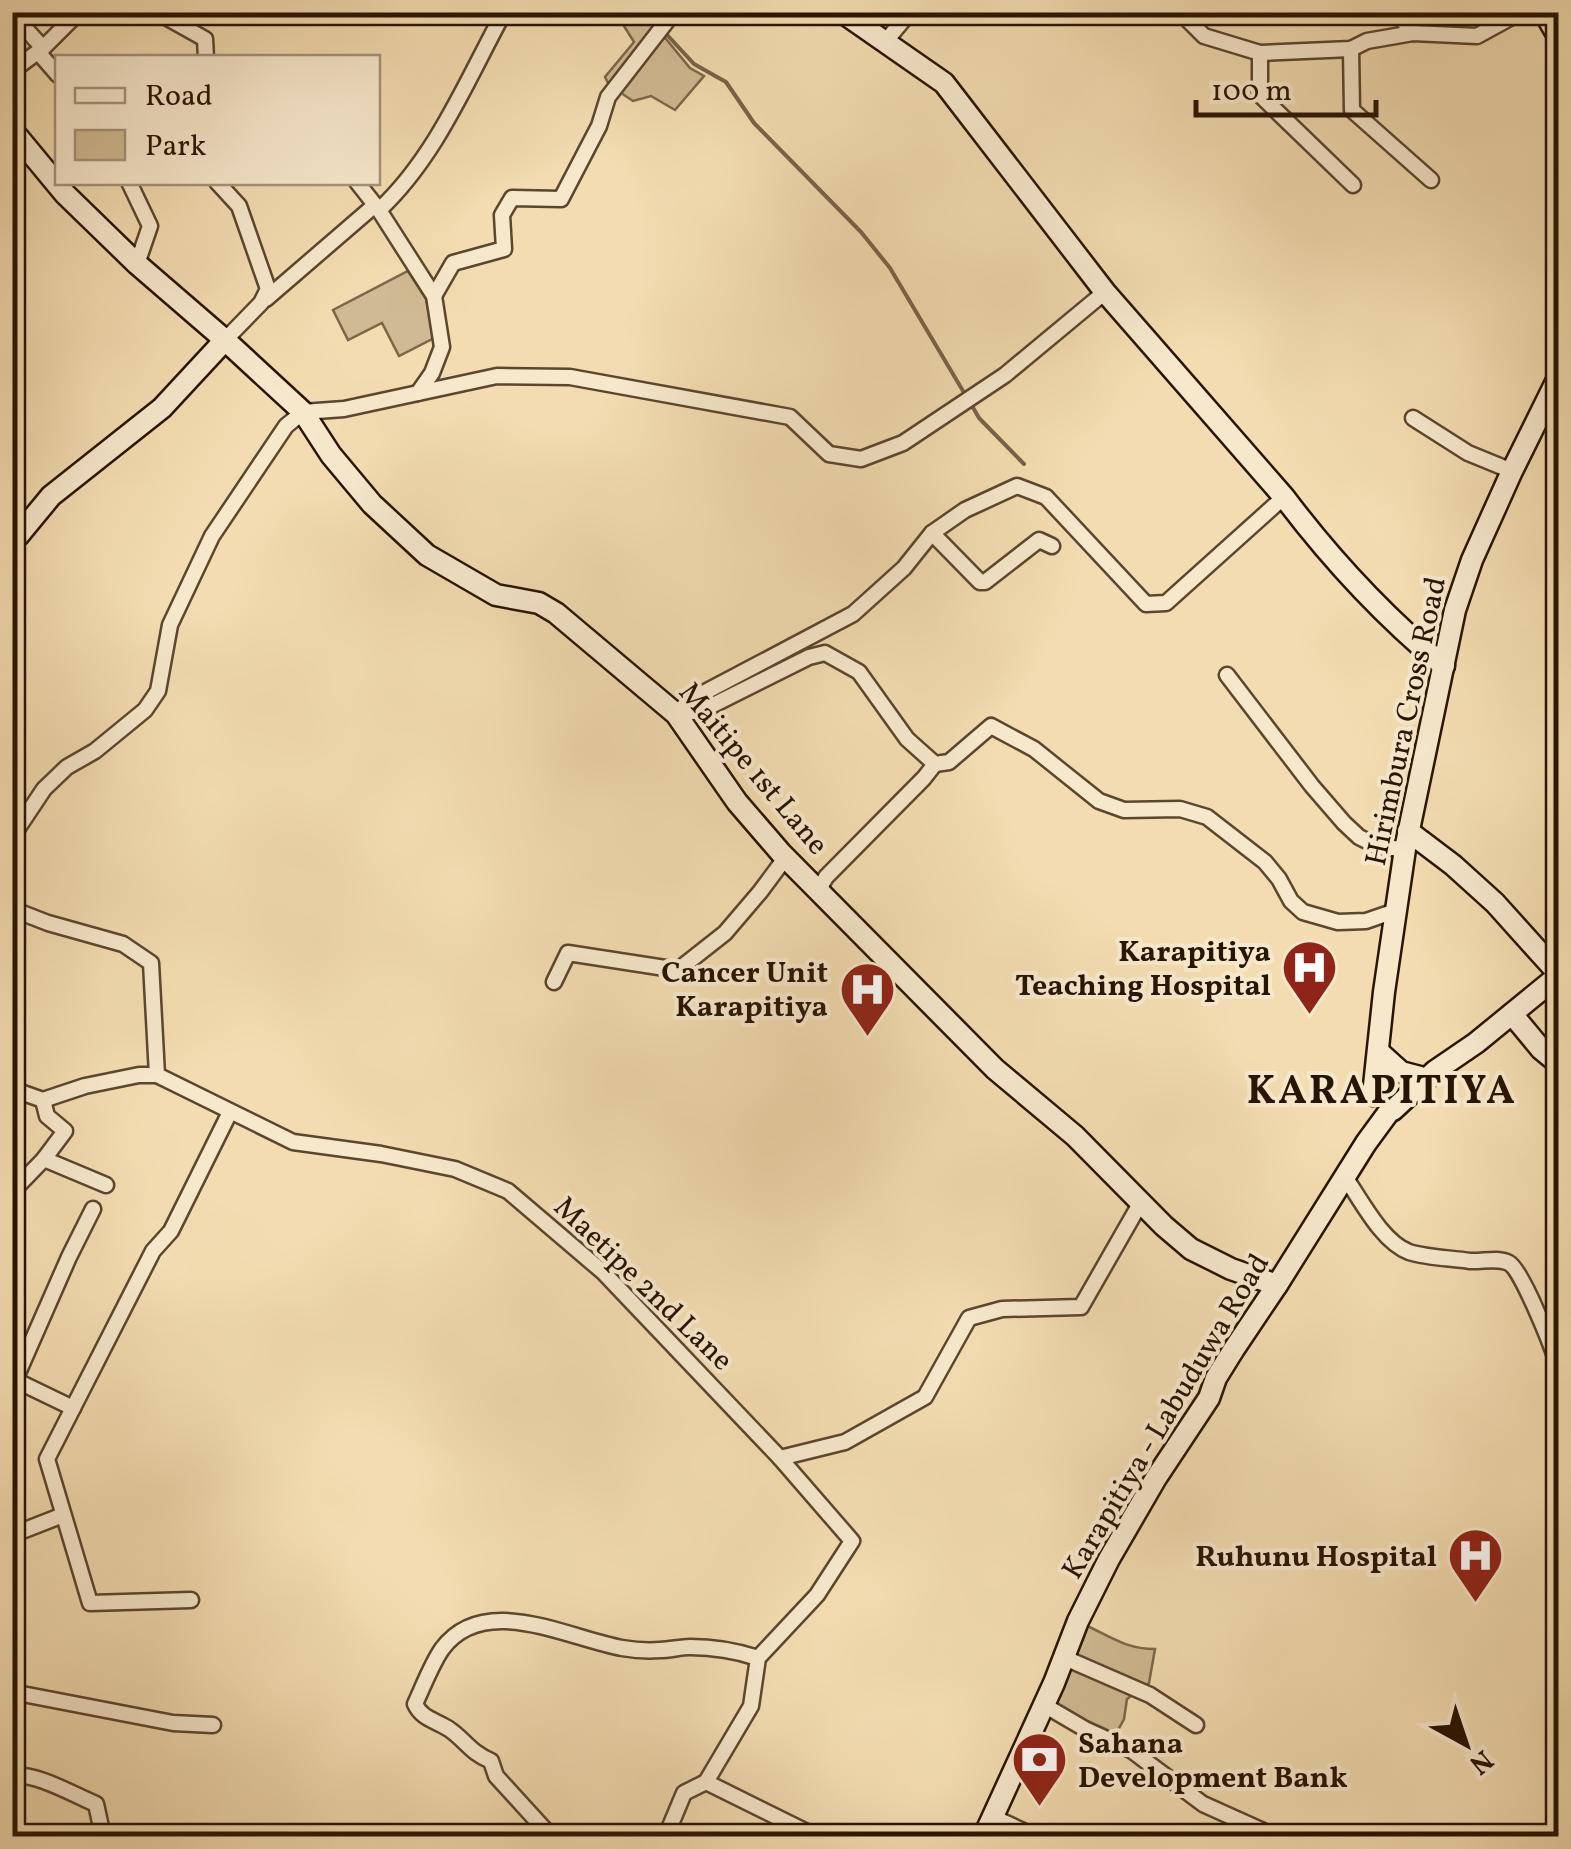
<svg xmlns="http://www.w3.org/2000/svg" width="1571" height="1849" viewBox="0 0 1571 1849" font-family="Vollkorn,serif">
<rect width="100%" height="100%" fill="#f3dcb1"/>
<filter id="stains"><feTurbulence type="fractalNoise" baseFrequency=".002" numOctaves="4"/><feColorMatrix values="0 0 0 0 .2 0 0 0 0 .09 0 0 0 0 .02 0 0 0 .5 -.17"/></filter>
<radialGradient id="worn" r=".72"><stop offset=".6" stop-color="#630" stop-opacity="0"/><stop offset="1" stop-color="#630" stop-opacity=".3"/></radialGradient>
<g fill="#d0ba93" stroke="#7c674a" stroke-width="2.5">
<path d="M620 12 639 13 652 22 690 68 704 76 675 110 651 96 633 101 609 85 605 77 634 42 617 15Z"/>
<path d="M408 271 426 299 434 338 399 356 382 323 348 340 333 310Z"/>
<path d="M1083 1624C1110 1636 1125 1649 1155 1649L1149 1683 1127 1699 1124 1719 1112 1741 1044 1705Z"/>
</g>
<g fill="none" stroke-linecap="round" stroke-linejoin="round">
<g stroke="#786348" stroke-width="4">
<path d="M646 12 694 64 726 82 754 123 861 232 890 268 966 396"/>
<path d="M971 404 979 418 1024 464"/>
</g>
<defs>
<g id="street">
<path d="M18 12 15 17 43 48"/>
<path d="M136 12 162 15 205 39 206 58"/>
<path d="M1180 12 1204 36 1260 53 1351 49 1367 41 1413 33 1477 36 1521 12"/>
<path d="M1396 12 1413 33"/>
<path d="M885 42 910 12"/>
<path d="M1351 49 1352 110 1431 180"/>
<path d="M38 52 58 75"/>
<path d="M1260 53V95L1353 185"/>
<path d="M12 71 43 48 79 12"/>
<path d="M129 182 150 226 137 264"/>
<path d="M217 182 239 206 268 289 261 303 225 340"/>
<path d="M357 182 379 210 434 296 442 347 432 373 418 393"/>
<path d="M379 210C436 157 467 80 504 12"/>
<path d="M434 296 453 263 504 249 502 215 512 198 561 199 599 126 608 97 674 12"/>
<path d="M266 299 375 205"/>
<path d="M1413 418 1468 453 1512 471"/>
<path d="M932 533 980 582H985L1039 540 1052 546"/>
<path d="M1227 675 1312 786 1344 823 1359 837 1379 847 1405 849"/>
<path d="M676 713 692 699 853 614 904 568 932 533 965 510 1017 486 1046 497 1146 604 1166 603 1284 497"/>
<path d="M676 714 701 711 809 657 825 653 859 672 907 739 935 764 949 762 991 726 1034 749 1099 801 1124 810 1180 809 1207 817 1265 862 1279 879 1291 901 1303 912 1338 922 1366 921 1395 911"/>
<path d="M12 837 44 789 67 767 95 751 145 710 158 691 170 625 212 536 286 426 303 412 344 409 497 376 570 377 790 417 829 454 861 459 903 443 1005 375 1105 292"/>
<path d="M818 891 826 877 924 778 935 764"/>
<path d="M12 909 48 923 123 944 151 963 157 1075 293 1142 381 1154 455 1169 508 1191 603 1272 780 1458 852 1541 817 1595 758 1658 751 1706 706 1782 815 1836"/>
<path d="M554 982 568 953 678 970 725 933 760 892 786 857"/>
<path d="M12 1089 43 1100 85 1086 139 1075H157"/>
<path d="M43 1100 47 1116 65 1131 44 1159"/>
<path d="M1345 1177C1361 1200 1382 1242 1409 1252 1428 1258 1451 1258 1470 1261 1482 1262 1498 1257 1509 1263 1522 1270 1553 1349 1558 1366"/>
<path d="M12 1192 44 1159 106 1185"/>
<path d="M73 1408 15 1380 69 1257 93 1209"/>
<path d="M780 1458 845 1442 925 1397 969 1318 1002 1309 1081 1307 1141 1202"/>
<path d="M12 1535 63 1515"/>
<path d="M191 1600 90 1603 47 1459 153 1251 171 1231 230 1112"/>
<path d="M1065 1658 1150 1695 1196 1725"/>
<path d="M12 1692 173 1723 213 1725"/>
<path d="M1044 1705 1085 1729 1131 1750 1203 1804 1263 1831 1270 1836"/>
<path d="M12 1776C35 1772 74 1795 96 1804L101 1827"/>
<path d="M12 1815 21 1836"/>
<path d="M993 1817 1034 1836"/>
<path d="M555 1836 547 1832 496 1776 491 1761C471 1753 465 1740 449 1729 435 1720 422 1719 415 1704 423 1687 431 1665 442 1649 484 1592 567 1638 622 1648 634 1650 648 1651 660 1650 670 1650 680 1647 690 1647 713 1647 737 1651 758 1658"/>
<path d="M666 1836 684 1793 706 1782"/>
</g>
<g id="secondary">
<path d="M842 12 944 83 1105 292 1284 497C1330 558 1386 618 1444 666"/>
<path d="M1544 12 1558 36"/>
<path d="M12 130 65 194 137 264 225 340 303 412 331 455 372 504 427 555 496 595 539 603 556 613 676 714 737 802 781 853 995 1069 1075 1136 1164 1226 1191 1249 1231 1269 1277 1285"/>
<path d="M12 537 18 536 51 496 162 408 225 340"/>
<path d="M1408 831 1453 865 1495 903 1558 973"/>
<path d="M1512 1014 1541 1049 1558 1063"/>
<path d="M1380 1053 1401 1072 1420 1077"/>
<path d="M1373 1095 1384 992 1405 849 1455 610 1472 560 1512 471 1558 378"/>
<path d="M1393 1110 1435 1071 1476 1043 1558 976"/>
<path d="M984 1836 1054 1683 1078 1621 1109 1559 1156 1478 1209 1398 1216 1378 1234 1349 1277 1285 1366 1143 1388 1113"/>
</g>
</defs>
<use href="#street" stroke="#5b462e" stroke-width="19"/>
<use href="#secondary" stroke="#281402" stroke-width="25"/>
<use href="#street" stroke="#f7e8cc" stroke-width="14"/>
<use href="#secondary" stroke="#f7e8cc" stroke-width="20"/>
</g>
<defs>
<symbol id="hospital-pin" viewBox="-11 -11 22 30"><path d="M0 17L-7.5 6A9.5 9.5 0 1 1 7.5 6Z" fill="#8f2418" stroke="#f7e8cc"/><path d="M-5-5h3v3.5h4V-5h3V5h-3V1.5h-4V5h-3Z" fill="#fff"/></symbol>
<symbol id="bank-pin" viewBox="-11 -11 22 30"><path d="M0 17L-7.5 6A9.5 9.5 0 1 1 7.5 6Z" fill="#8f2418" stroke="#f7e8cc"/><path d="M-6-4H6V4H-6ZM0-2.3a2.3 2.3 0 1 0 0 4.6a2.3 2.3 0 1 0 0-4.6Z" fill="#fff"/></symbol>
</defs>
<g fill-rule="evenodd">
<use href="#hospital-pin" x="1278" y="936" width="63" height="86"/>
<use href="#hospital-pin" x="836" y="958" width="63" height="86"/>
<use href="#hospital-pin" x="1444" y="1524" width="63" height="86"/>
<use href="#bank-pin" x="1008" y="1728" width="63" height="86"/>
</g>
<g text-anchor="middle" stroke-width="8" stroke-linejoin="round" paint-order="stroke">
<g font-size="30" fill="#281402" stroke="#f7e8cc">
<text transform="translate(1405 721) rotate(-78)" y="10">Hirimbura Cross Road</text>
<text transform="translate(754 768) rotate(50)" y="10">Maitipe 1st Lane</text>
<text transform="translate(644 1283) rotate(44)" y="10">Maetipe 2nd Lane</text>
<text transform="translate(1165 1416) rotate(-59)" y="10">Karapitiya - Labuduwa Road</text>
</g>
<g font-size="30" font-weight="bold" fill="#281402" stroke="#f7e8cc" text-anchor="end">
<text x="1271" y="961">Karapitiya<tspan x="1271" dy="34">Teaching Hospital</tspan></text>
<text x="828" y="982">Cancer Unit<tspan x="828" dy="34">Karapitiya</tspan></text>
<text x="1437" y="1566">Ruhunu Hospital</text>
<text x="1078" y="1753" text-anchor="start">Sahana<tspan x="1078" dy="34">Development Bank</tspan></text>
</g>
<g font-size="40" font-weight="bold" letter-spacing="2.5" fill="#281402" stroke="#f7e8cc">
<text x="1382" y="1103">KARAPITIYA</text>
</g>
</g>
<rect width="1571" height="1849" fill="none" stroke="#f3dcb1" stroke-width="50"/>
<rect x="15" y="15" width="1541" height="1819" fill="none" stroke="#281402" stroke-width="5"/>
<rect x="25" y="25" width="1521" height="1799" fill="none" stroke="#281402" stroke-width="2.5"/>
<rect x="55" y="55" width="325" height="130" fill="#f7e8cc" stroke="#a4937b" stroke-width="2.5"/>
<rect x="75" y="88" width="50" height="15" fill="#f7e8cc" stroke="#a4937b" stroke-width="2.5"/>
<text x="145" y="105" font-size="30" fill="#281402">Road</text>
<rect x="75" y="130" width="50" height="30" fill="#d0ba93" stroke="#a4937b" stroke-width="2.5"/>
<text x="145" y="155" font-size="30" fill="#281402">Park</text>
<g transform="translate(1466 1744) rotate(140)" stroke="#f7e8cc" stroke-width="8" paint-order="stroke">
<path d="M0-8L18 38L0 25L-18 38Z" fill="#281402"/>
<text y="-15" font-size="28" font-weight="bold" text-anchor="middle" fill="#281402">N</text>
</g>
<path d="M1196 100v15h180v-15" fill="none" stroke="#281402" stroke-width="5"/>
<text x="1211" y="100" font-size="30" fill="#281402" stroke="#f7e8cc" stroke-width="8" paint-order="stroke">100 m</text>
<rect width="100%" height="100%" filter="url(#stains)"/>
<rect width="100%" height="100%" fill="url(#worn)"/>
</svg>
